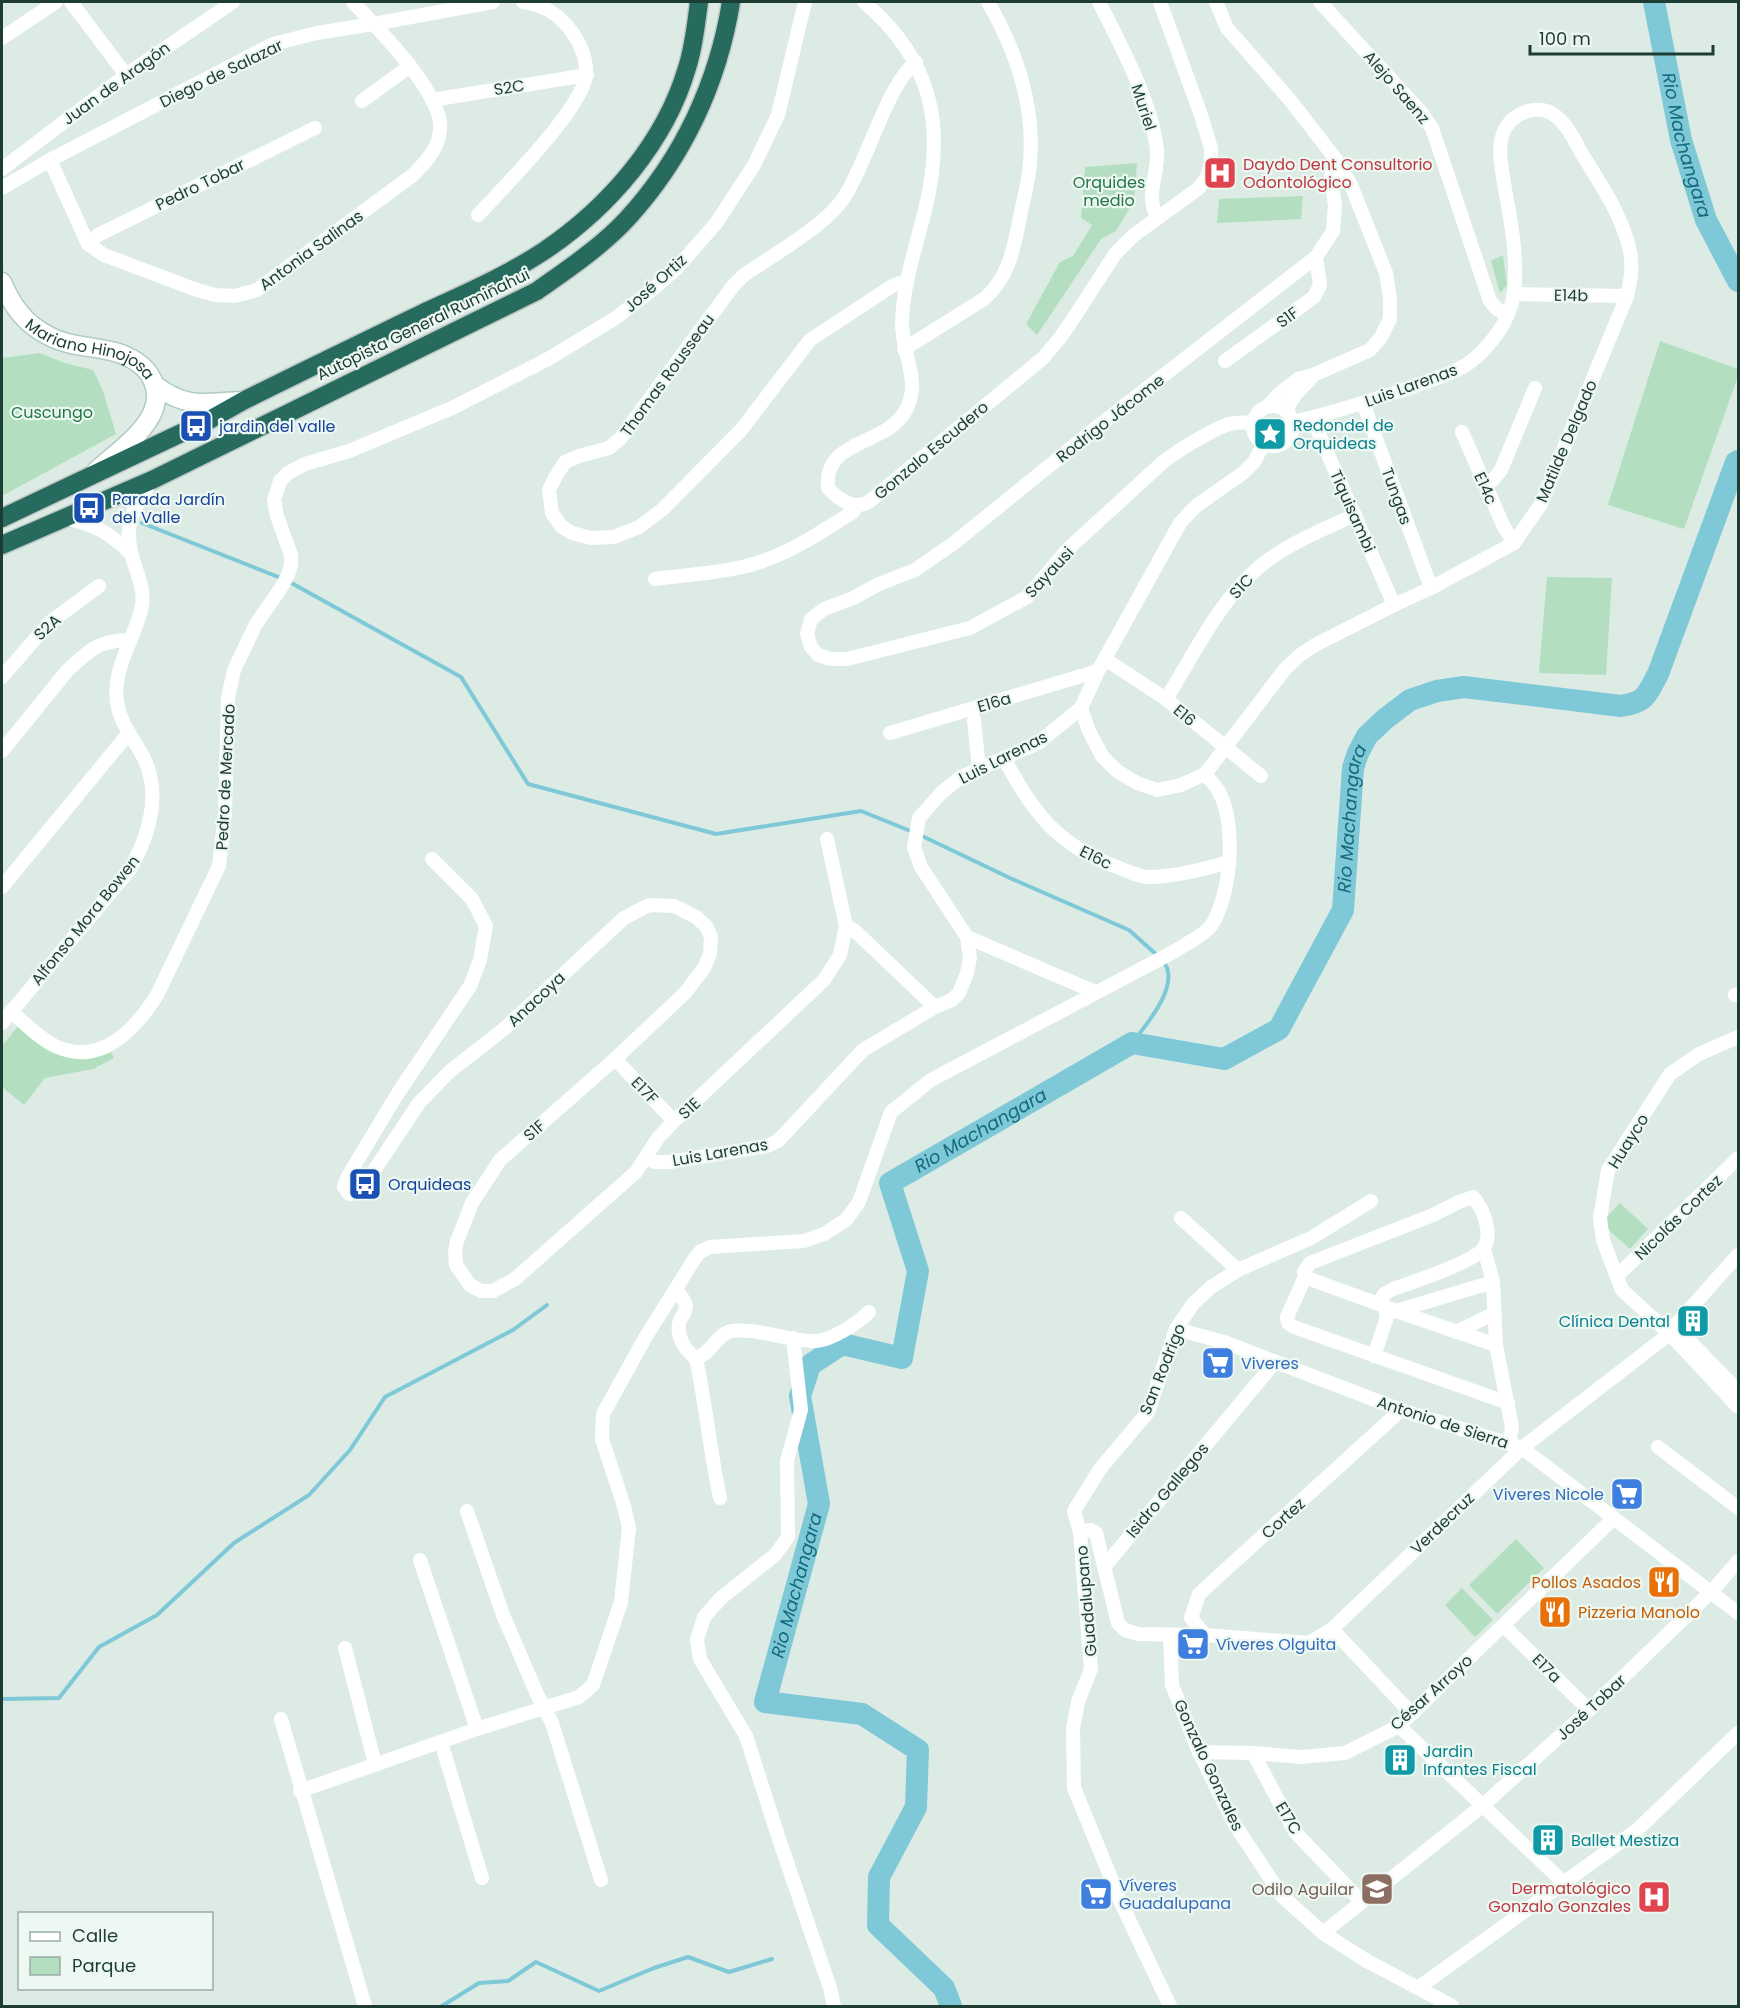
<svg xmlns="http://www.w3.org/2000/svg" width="1740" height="2008" viewBox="0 0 1740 2008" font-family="Poppins,sans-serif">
<rect width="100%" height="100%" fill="#ddebe5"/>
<g fill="#b3dfc0">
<path d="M1137 163 1134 201 1116 231 1101 239 1037 335 1026 324 1060 262 1073 256 1092 225 1081 218 1085 167Z"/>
<path d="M1303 196 1301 219 1217 223 1219 199Z"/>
<path d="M1503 255 1507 285 1500 293 1491 261Z"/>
<path d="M1660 341 1738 369V376L1684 529 1608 505Z"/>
<path d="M40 353 65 363 93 370 103 391 116 434 2 496V358Z"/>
<path d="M1547 577 1612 578 1606 675 1539 673Z"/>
<path d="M19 1025C53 1048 68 1069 111 1052L114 1058 93 1069 45 1078 24 1105 2 1087V1046Z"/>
<path d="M1620 1203 1648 1229 1630 1249 1601 1223Z"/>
<path d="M1516 1539 1544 1568 1497 1614 1469 1585Z"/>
<path d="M1462 1588 1493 1620 1475 1637 1445 1605Z"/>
</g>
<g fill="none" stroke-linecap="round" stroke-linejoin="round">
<g stroke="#7fc8d7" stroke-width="4">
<path d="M142 523 286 580 461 677 528 784 716 834 861 811 913 832"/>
<path d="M920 835 1010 878 1129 930 1158 956"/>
<path d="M1132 1043C1146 1025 1182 984 1163 961"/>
<path d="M2 1699 59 1698 99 1647 157 1615 234 1543 309 1495 350 1450 385 1397 513 1330 547 1305"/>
<path d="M442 2006 479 1983 508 1981 536 1962 599 1991 654 1968 688 1957 729 1972 772 1959"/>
</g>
<g stroke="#7fc8d7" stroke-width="22">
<path id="s1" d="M1654 2 1681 140 1706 220 1738 281"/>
<path id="s2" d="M951 2006 944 1988 878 1925 879 1877 916 1807 918 1750 862 1714 765 1702 819 1504 800 1396 810 1365 842 1344 902 1358 918 1271 890 1183 1132 1043 1224 1059 1279 1029 1343 910 1353 768 1358 753 1367 736 1385 719 1410 700 1437 691 1464 687 1621 706C1647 702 1646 695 1658 674L1736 462 1738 461"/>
</g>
<defs>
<g id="secondary">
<path id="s3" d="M2 282C12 306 25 324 49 336 67 346 91 346 111 351 125 354 141 362 149 374 176 414 121 448 96 471"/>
<path d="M156 386C190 410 204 402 243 401"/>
</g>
<g id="highway">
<path d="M2 518 211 419 243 401C303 371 363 342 423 313 464 294 506 276 544 251 608 208 665 143 687 68 694 47 696 24 699 2"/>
<path d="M2 545 152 480 537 291C568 269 601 247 627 219 683 158 718 83 731 2"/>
</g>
</defs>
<use href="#secondary" stroke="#b0ccc2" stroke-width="21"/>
<use href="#highway" stroke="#c0c8c6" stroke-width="21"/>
<g stroke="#fff" stroke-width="14">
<path d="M71 2 126 75"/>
<path d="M864 2C932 60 946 125 925 210 916 247 903 284 902 322 901 353 922 381 906 410 886 447 823 438 828 488 839 500 855 511 870 501L1043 358 1060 338 1077 313 1115 254 1134 235 1199 188 1207 177 1211 163V148L1201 115 1160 2"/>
<path d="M1099 2C1120 43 1153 105 1157 151 1159 174 1144 197 1158 218"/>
<path d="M1216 2 1227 28 1290 100 1338 162 1351 185 1386 273 1390 298V319L1381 337 1370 350 1313 375 1298 379 1279 394 1268 406"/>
<path d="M1320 2 1421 112 1432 128 1490 301 1497 309 1508 315"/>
<path d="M2 38 56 2"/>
<path d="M432 100 587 75"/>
<path d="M362 101 410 66"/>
<path d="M50 160 88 244 104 255 194 289 215 295 235 296 257 290 413 175C426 162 439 148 440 129 443 93 377 28 353 2"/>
<path d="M2 169 126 75 233 2"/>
<path d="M2 188 50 160 273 44 317 33 373 24 493 2"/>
<path d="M478 215C502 189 585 106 586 74 587 59 580 43 572 32 559 14 544 5 523 2"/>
<path d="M88 244 98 235 315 128"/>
<path d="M906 283H900L892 286 810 340 741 430 663 509 639 527 614 537 591 538 572 533 561 526 552 513 549 490 556 476 565 462 579 456 609 448 620 439 733 286 744 275C773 255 828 224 845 196 867 162 888 83 916 62"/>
<path d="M1514 294 1627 296"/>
<path d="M904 349 984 299C1008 278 1013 252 1019 222 1022 205 1027 189 1029 172 1037 111 1018 54 988 2"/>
<path d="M1225 361 1314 297 1320 285 1316 257"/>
<path d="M1363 403 1431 588"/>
<circle cx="1273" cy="426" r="20"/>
<path d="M1286 410 1295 395 1312 377"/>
<path d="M1312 418 1394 605"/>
<path d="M1253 423C1244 422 1237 422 1229 424 1213 429 1177 451 1163 462L1068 549 1027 597 970 628 847 659H831L818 655 811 647 807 634 811 619 824 609 853 598 879 584 915 570 954 543 1097 427 1316 257 1333 231 1335 206 1331 177 1333 169 1338 162"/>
<path d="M1462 432 1504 527 1514 543"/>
<path d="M1484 483 1493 480 1501 470 1535 388"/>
<path d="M65 518C92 523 112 534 131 554"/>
<path d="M655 579C692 574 733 573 768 559 799 548 825 529 853 512L856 506"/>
<path d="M1105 659 1166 699 1261 776"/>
<path d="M2 677 49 623 99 586"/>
<path d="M1166 699C1193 656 1219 601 1258 568 1286 544 1322 530 1355 515"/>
<path d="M1081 708 1089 731 1102 756 1117 771 1137 783 1157 790 1181 785 1205 774 1285 669 1300 655 1315 645 1394 605 1431 588 1514 543 1541 504 1627 296C1631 281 1633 267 1630 251 1622 215 1601 185 1582 154 1576 143 1570 129 1560 120 1546 104 1522 108 1509 123 1494 141 1502 168 1505 189 1511 222 1518 258 1514 292 1511 320 1490 347 1469 363 1453 374 1433 379 1415 386 1375 399 1335 413 1293 422"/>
<path d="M974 720 979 769"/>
<path d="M890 733 1098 671"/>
<path d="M2 751 67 671C89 650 99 640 130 640"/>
<path d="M1004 758C1032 812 1058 846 1117 867 1127 871 1141 878 1152 877 1178 876 1204 869 1229 862"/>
<path d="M432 859 472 899 486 926 480 960 470 986 398 1093 348 1176 344 1187 349 1194 357 1193 365 1184 419 1103 449 1072 504 1029 624 918 649 905 674 906 696 917 706 926 711 937 710 954 704 968 685 993 615 1059 500 1160 472 1203 457 1241 455 1251 456 1265 470 1285 481 1291H493L515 1279 636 1172 658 1138 674 1121 824 980 840 955 846 926 827 839"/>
<path d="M2 887 128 734"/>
<path d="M846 926 854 930 935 1007"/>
<path d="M967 937 1095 992"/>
<path d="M1735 995 1738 994"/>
<path d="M11 1011C24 1023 39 1038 55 1046 100 1067 135 1030 157 995L219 866 225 813 228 698 234 670 256 624 281 588 288 575 291 565V555L277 516 274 500 280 481 288 473 305 464 349 451 452 408 548 359 614 319 647 294 677 268 717 222 754 165 778 115 805 2"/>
<path d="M2 1023 131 868C151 831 163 789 140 751 130 734 120 722 117 702 112 667 136 638 142 605 144 593 140 581 136 569 122 529 129 514 152 480"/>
<path d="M1738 1037 1699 1054 1670 1074 1608 1170 1600 1218 1603 1240 1622 1290 1669 1333 1738 1407"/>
<path d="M615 1059 674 1121"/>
<path d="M645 1158 655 1162H670L767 1146 778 1141 863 1050 935 1007 952 1000 959 993 967 973 970 958 967 937 921 867 914 847 919 818 941 793 961 777 1038 743 1081 708 1098 671 1180 523 1196 506 1243 473 1254 462 1263 445"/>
<path d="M1181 1218 1238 1270"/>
<path d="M1484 1249 1493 1282 1496 1345"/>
<path d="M1306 1275 1287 1317 1288 1323 1294 1327 1508 1403"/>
<path d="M1617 1276 1738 1158"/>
<path d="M676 1290C680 1295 685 1300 686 1306 686 1313 682 1315 680 1320 675 1334 684 1350 696 1358 711 1354 714 1338 728 1332 734 1329 744 1331 751 1331 772 1333 795 1342 816 1341 832 1340 858 1323 869 1312"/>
<path d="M1396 1311 1493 1282"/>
<path d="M1677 1328 1738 1391"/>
<path d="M1176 1329 1224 1342 1401 1410 1522 1448 1738 1613"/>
<path d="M1456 1332 1495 1313"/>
<path d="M793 1338 801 1410 787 1461 788 1537 775 1555 721 1598 704 1617 697 1640 700 1659 746 1736 778 1836 830 1988 834 2006"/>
<path d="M1374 1356 1387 1317 1384 1306 1307 1278 1304 1272 1310 1263 1433 1215 1459 1202 1473 1197C1483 1208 1494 1235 1483 1249 1472 1263 1412 1282 1393 1289L1384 1294 1381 1300 1384 1306 1396 1311 1496 1345 1512 1427 1509 1443"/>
<path d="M696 1358C706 1405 710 1452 720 1498"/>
<path d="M1658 1447 1738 1508"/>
<path d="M467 1511 503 1615 537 1694 552 1723 601 1880"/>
<path d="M1080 1532 1091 1530 1096 1533 1118 1623 1125 1630 1138 1634 1205 1635 1309 1643 1332 1629 1522 1448 1664 1338 1738 1255"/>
<path d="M420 1560 477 1729"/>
<path d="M1104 1567 1275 1362"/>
<path d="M1504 1626 1589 1710"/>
<path d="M1332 1629 1412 1714"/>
<path d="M1170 1635 1172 1685 1199 1752 1235 1825 1282 1896 1323 1933 1367 1961 1452 2006"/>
<path d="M1205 1635 1191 1618 1199 1594 1401 1410"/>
<path d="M345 1648 375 1764"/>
<path d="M281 1719 365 2006"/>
<path d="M1399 1726 1563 1882"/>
<path d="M441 1742 482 1878"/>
<path d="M1199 1752 1253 1753 1301 1757 1345 1753 1399 1726 1614 1518"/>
<path d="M1253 1753 1295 1832 1361 1901"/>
<path d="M300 1791 477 1729 579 1697 593 1685 621 1602 629 1528 624 1506 602 1439 603 1414 645 1338 695 1258 701 1251 710 1247 804 1241 824 1234 846 1220 859 1202 891 1112 931 1080 1177 950C1187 943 1204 935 1211 926 1231 896 1237 824 1219 792 1216 786 1210 780 1205 774"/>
<path d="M1323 1933 1482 1806 1589 1710 1711 1592 1738 1561"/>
<path d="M1418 1988 1637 1830 1738 1733"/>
<path d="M1170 2006 1123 1907 1074 1788 1073 1728 1078 1702 1091 1669 1080 1532 1074 1511 1100 1469 1148 1412 1176 1329 1193 1304 1211 1287 1238 1270 1311 1238 1371 1201"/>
</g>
<use href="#secondary" stroke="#fff" stroke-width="18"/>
<use href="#highway" stroke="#266b5e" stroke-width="18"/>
</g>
<defs>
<symbol id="hospital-square" viewBox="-11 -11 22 22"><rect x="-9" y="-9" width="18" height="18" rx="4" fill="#e0444e" stroke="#eef8f3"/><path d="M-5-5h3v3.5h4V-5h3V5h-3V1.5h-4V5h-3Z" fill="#fff"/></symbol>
<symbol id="bus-square" viewBox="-11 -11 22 22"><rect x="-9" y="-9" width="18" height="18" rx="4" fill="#1a4fb4" stroke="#eef8f3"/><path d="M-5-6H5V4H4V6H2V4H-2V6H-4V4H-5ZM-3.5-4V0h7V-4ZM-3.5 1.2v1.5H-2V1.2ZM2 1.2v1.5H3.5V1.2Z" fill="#fff"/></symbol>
<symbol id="sight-square" viewBox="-11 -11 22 22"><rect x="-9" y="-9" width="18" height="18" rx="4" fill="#0f9aa8" stroke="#eef8f3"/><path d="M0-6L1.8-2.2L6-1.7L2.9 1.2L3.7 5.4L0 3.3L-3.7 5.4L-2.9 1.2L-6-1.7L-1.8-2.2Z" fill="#fff"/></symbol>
<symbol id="building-square" viewBox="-11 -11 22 22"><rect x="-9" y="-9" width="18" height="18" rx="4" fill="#0f9aa8" stroke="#eef8f3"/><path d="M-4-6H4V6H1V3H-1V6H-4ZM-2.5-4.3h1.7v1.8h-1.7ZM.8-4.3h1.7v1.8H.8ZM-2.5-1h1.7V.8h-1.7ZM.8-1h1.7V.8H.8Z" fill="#fff"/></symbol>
<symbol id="supermarket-square" viewBox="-11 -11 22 22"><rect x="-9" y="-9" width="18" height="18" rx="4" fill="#3f7fe0" stroke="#eef8f3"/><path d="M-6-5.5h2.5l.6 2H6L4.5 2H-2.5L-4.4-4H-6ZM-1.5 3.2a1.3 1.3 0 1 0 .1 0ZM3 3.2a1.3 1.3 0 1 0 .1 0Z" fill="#fff"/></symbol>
<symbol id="restaurant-square" viewBox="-11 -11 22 22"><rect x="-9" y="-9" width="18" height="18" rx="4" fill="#e8710a" stroke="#eef8f3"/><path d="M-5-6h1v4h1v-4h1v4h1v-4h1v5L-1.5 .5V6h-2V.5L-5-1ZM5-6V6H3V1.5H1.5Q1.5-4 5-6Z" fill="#fff"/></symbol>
<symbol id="school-square" viewBox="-11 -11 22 22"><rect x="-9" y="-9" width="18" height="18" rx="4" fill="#8d6e63" stroke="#eef8f3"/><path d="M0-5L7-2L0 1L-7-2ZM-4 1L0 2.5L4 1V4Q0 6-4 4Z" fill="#fff"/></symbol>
</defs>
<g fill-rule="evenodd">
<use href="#hospital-square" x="1201" y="154" width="38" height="38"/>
<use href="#bus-square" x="177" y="407" width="38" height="38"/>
<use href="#sight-square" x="1251" y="415" width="38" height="38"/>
<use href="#bus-square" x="70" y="489" width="38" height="38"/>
<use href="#bus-square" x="346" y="1165" width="38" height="38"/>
<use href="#building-square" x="1674" y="1302" width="38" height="38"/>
<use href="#supermarket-square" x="1199" y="1344" width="38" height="38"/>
<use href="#supermarket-square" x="1608" y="1475" width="38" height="38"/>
<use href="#restaurant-square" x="1645" y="1563" width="38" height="38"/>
<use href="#restaurant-square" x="1536" y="1593" width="38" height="38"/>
<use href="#supermarket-square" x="1174" y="1625" width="38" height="38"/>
<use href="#building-square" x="1381" y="1741" width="38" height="38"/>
<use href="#building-square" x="1529" y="1821" width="38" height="38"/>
<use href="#school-square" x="1358" y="1870" width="38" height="38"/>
<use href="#supermarket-square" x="1077" y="1875" width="38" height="38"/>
<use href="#hospital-square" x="1635" y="1878" width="38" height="38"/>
</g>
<g text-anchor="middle" stroke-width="4.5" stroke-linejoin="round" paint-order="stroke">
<g font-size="16" fill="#1d3c34" stroke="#eef8f3">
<text transform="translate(221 73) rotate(-26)" y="6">Diego de Salazar</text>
<text transform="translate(116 83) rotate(-36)" y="6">Juan de Aragón</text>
<text transform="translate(509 87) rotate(-9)" y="6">S2C</text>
<text transform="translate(1397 87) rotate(49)" y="6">Alejo Saenz</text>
<text transform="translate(1144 107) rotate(72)" y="6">Muriel</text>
<text transform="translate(200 184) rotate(-26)" y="6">Pedro Tobar</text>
<text transform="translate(311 250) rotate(-36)" y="6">Antonia Salinas</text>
<text transform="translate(655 283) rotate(-42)" y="6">José Ortiz</text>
<text transform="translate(1571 295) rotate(1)" y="6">E14b</text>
<text transform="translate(1287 317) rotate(-36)" y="6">S1F</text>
<text transform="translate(423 324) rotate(-26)" y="6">Autopista General Rumiñahui</text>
<text dy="6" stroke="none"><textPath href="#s3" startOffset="117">Mariano Hinojosa</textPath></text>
<text transform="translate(667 375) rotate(-54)" y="6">Thomas Rousseau</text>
<text transform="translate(1411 385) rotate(-20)" y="6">Luis Larenas</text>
<text transform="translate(1110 418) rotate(-38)" y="6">Rodrigo Jácome</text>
<text transform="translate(1566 441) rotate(-67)" y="6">Matilde Delgado</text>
<text transform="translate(931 450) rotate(-40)" y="6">Gonzalo Escudero</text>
<text transform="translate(1486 488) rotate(66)" y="6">E14c</text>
<text transform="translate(1397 496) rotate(70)" y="6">Tungas</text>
<text transform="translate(1353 511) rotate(66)" y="6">Tiquisambi</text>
<text transform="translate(1049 572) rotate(-47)" y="6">Sayausi</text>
<text transform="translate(1241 586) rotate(-48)" y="6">S1C</text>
<text transform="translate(47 627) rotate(-42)" y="6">S2A</text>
<text transform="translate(994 702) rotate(-16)" y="6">E16a</text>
<text transform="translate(1185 715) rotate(40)" y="6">E16</text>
<text transform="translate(1003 757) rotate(-27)" y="6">Luis Larenas</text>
<text transform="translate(225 777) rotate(-87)" y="6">Pedro de Mercado</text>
<text transform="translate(1096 857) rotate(26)" y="6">E16c</text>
<text transform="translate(85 920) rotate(-51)" y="6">Alfonso Mora Bowen</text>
<text transform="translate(536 999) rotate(-43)" y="6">Anacoya</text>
<text transform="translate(645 1090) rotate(46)" y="6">E17F</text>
<text transform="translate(689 1108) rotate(-43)" y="6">S1E</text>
<text transform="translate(534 1130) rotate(-41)" y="6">S1F</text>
<text transform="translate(1628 1141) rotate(-58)" y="6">Huayco</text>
<text transform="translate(720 1152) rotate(-10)" y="6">Luis Larenas</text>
<text transform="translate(1678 1217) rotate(-44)" y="6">Nicolás Cortez</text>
<text transform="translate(1162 1369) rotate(-68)" y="6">San Rodrigo</text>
<text transform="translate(1443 1422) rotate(18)" y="6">Antonio de Sierra</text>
<text transform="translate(1167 1490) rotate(-50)" y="6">Isidro Gallegos</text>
<text transform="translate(1283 1518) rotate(-42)" y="6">Cortez</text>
<text transform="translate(1442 1523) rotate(-44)" y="6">Verdecruz</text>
<text transform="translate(1086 1601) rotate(-95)" y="6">Guadalupano</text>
<text transform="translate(1547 1668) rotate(45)" y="6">E17a</text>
<text transform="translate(1431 1692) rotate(-42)" y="6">César Arroyo</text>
<text transform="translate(1591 1707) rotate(-43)" y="6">José Tobar</text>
<text transform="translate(1209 1765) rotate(65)" y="6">Gonzalo Gonzales</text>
<text transform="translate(1289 1818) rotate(59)" y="6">E17C</text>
</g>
<g font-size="16" fill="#be3a42" stroke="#eef8f3" text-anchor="start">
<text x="1243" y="170">Daydo Dent Consultorio<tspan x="1243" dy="18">Odontológico</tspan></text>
<text x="1631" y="1894" text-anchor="end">Dermatológico<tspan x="1631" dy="18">Gonzalo Gonzales</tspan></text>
</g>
<g font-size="16" fill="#247745" stroke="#eef8f3">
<text x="1109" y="188">Orquides<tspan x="1109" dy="18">medio</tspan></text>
<text x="52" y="418">Cuscungo</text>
</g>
<g font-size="16" fill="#0d838f" stroke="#eef8f3" text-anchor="start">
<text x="1293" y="431">Redondel de<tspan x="1293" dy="18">Orquideas</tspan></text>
<text x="1670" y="1327" text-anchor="end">Clínica Dental</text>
<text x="1423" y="1757">Jardin<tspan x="1423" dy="18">Infantes Fiscal</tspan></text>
<text x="1571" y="1846">Ballet Mestiza</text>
</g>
<g font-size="16" fill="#164399" stroke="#eef8f3" text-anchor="start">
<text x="219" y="432">jardin del valle</text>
<text x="112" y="505">Parada Jardín<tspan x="112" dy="18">del Valle</tspan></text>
<text x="388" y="1190">Orquideas</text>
</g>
<g font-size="16" fill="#366cbe" stroke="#eef8f3" text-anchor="start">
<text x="1241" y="1369">Viveres</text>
<text x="1604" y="1500" text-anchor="end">Viveres Nicole</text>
<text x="1216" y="1650">Víveres Olguita</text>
<text x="1119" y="1891">Víveres<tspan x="1119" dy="18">Guadalupana</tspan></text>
</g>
<g font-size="16" fill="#c56008" stroke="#eef8f3" text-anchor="end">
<text x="1641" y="1588">Pollos Asados</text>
<text x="1578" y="1618" text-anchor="start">Pizzeria Manolo</text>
</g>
<g font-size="16" fill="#785e54" stroke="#eef8f3" text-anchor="end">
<text x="1354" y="1895">Odilo Aguilar</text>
</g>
<g font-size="18" font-style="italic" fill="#126b7e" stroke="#eef8f3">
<text dy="6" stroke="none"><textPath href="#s1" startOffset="147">Rio Machangara</textPath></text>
<text dy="6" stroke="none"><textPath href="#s2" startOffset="1750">Rio Machangara</textPath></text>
<text dy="6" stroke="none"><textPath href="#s2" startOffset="1192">Rio Machangara</textPath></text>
<text dy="6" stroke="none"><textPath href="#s2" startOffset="580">Rio Machangara</textPath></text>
</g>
</g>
<rect width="1740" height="2008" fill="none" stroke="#1d3c34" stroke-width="6"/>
<rect x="18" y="1912" width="195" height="78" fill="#eef8f3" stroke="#9aada7" stroke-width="1.5"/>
<rect x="30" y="1932" width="30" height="9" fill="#ffffff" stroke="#9aada7" stroke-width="1.5"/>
<text x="72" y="1942" font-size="18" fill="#1d3c34">Calle</text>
<rect x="30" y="1957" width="30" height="18" fill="#b3dfc0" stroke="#9aada7" stroke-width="1.5"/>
<text x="72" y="1972" font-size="18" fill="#1d3c34">Parque</text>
<path d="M1530 45v9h183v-9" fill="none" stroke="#1d3c34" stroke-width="3"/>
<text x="1539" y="45" font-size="18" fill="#1d3c34" stroke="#eef8f3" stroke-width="4.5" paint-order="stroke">100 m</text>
</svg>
